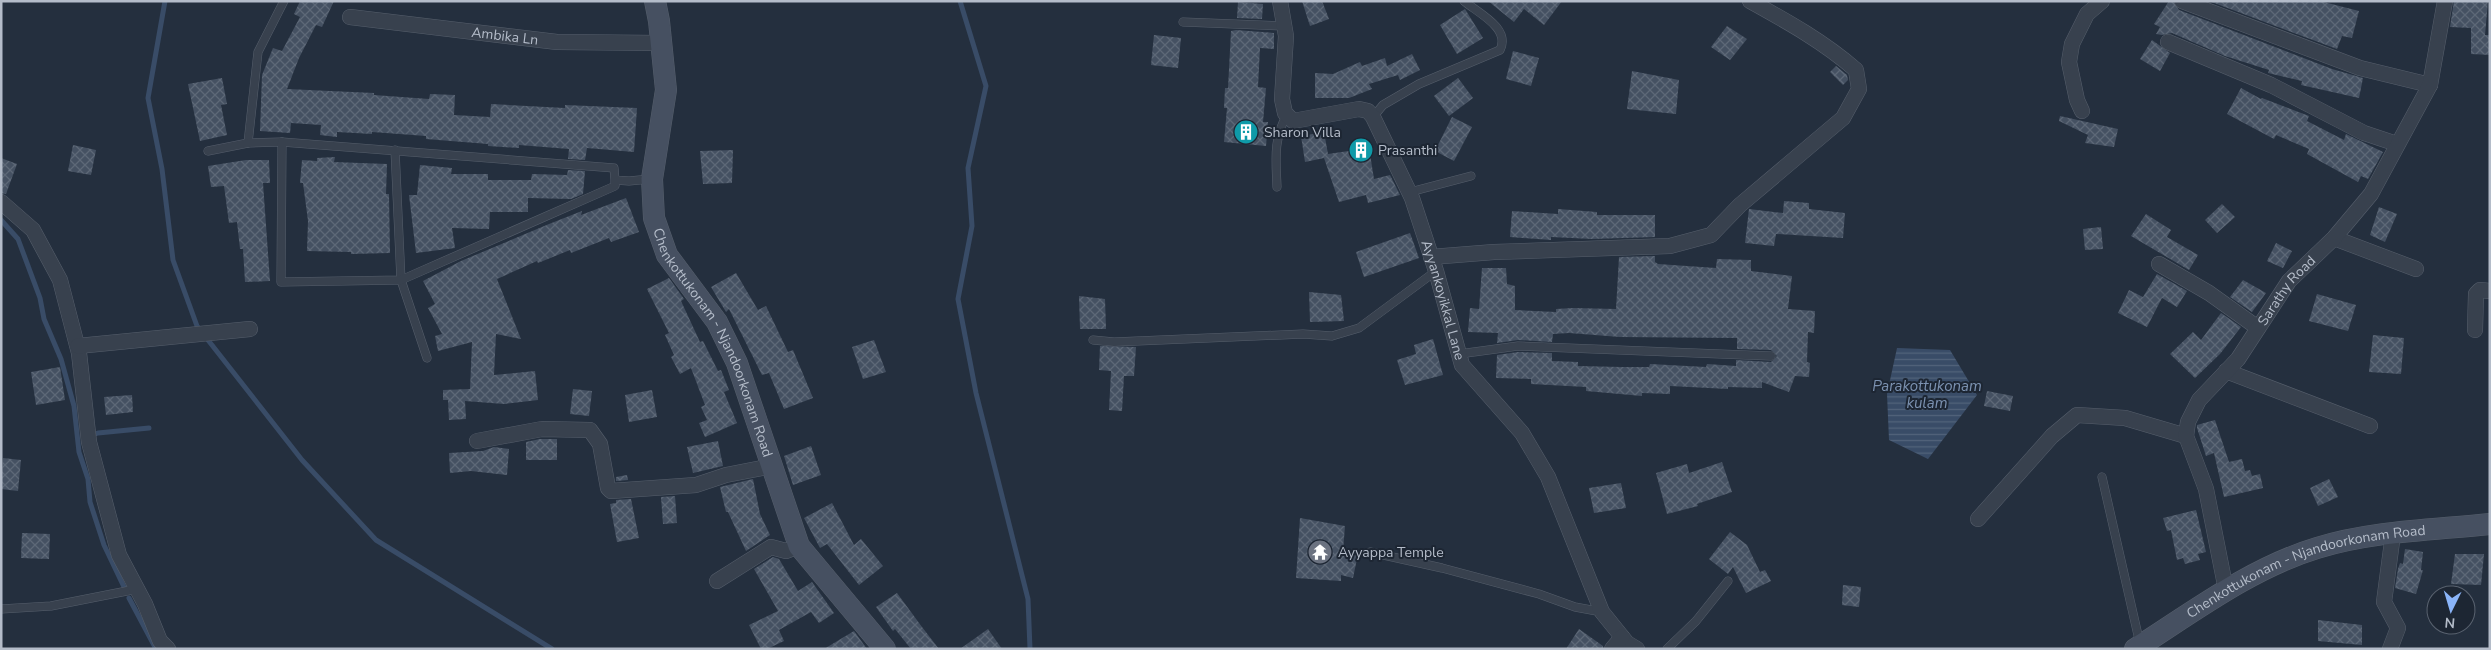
<svg xmlns="http://www.w3.org/2000/svg" width="2491" height="650" viewBox="0 0 2491 650" font-family="'Nunito Sans',sans-serif">
<defs>
<pattern id="water-rules" width="6" height="5" patternUnits="userSpaceOnUse" patternTransform="scale(1.25)"><rect width="6" height="5" fill="#394c67"/><path d="M0 2.5h6" fill="none" stroke="#53647b"/></pattern>
<pattern id="building-cross-hatch" width="8" height="8" patternUnits="userSpaceOnUse" patternTransform="scale(1.25)"><rect width="8" height="8" fill="#455162"/><path d="M0 0l8 8M0 8l8-8" fill="none" stroke="#5d6877"/></pattern>
</defs>
<rect width="100%" height="100%" fill="#242f3e"/>
<path fill="url(#water-rules)" d="M1897 348 1950 350 1977 395 1928 459 1889 440 1887 394Z"/>
<g fill="none" stroke-linecap="round" stroke-linejoin="round">
<g stroke="#394c67" stroke-width="5">
<path d="M165 1 148 98 162 169 173 260 197 326 302 460 376 540 552 649"/>
<path d="M960 1 986 86 968 168 972 226 958 299 976 393 1028 599 1030 649"/>
<path d="M1 220 18 239 40 298 44 319 61 359 74 406 79 452 88 479 90 502 104 545 124 587"/>
<path d="M89 436 98 433 149 428"/>
<path d="M129 598 156 649"/>
</g>
</g>
<g fill="url(#building-cross-hatch)">
<path d="M300 1H334L322 27 316 25 299 58 287 89 374 93V95L429 99 430 94 455 95 454 115 490 117 491 104 565 108V105L637 108 634 152 587 148 585 160 568 159 569 149 519 145V148L488 146V144L426 139V136L372 132V134L337 132V137L320 135 321 125 291 123 290 133 260 131 262 75 273 48 282 51 300 17 294 14Z"/>
<path d="M1302 1H1322L1329 19 1310 26Z"/>
<path d="M1488 1H1562L1544 25 1524 9 1514 22Z"/>
<path d="M2169 1H2173L2179 10 2332 69 2363 78 2359 98 2301 85 2302 81 2268 73 2269 70 2225 56 2172 33 2162 35 2156 34 2160 27 2154 24Z"/>
<path d="M2209 1H2320L2359 11 2352 38 2342 36 2337 49Z"/>
<path d="M2454 1H2488L2485 35H2490V55L2471 54V28L2450 27Z"/>
<path d="M1238 2 1263 4 1262 19 1237 18Z"/>
<path d="M1465 9 1483 38 1457 54 1440 25Z"/>
<path d="M1727 26 1747 39 1730 60 1711 47Z"/>
<path d="M1236 30 1274 33V49L1260 48 1258 87 1266 88 1263 122H1268L1266 146 1224 142 1227 108H1224L1225 88H1228L1231 31Z"/>
<path d="M1154 35 1181 38 1178 68 1151 65Z"/>
<path d="M2152 40 2170 53 2160 71 2140 59Z"/>
<path d="M1513 51 1539 58 1531 86 1506 79Z"/>
<path d="M1412 54 1420 70 1400 80 1398 75 1369 84 1372 89 1349 98H1315V73L1333 74 1360 62 1362 66 1385 58 1387 66Z"/>
<path d="M1836 66 1847 75 1848 80 1843 85 1830 72Z"/>
<path d="M1632 71 1679 80 1676 114 1627 109Z"/>
<path d="M222 78 227 104 221 105 227 135 200 141 188 84Z"/>
<path d="M1458 78 1473 98 1449 116 1434 96Z"/>
<path d="M2241 88 2261 99 2262 98 2309 116 2307 121 2344 140 2346 134 2383 152 2368 179 2361 176 2358 182 2307 154 2309 149 2276 135 2274 139 2227 114Z"/>
<path d="M2060 116 2118 129 2114 147 2085 143 2088 135 2059 121Z"/>
<path d="M1452 117 1472 127 1454 161 1435 151Z"/>
<path d="M1324 132 1328 154 1369 148 1374 179 1390 175 1400 195 1368 203 1366 195 1339 202 1324 158 1305 162 1301 136Z"/>
<path d="M73 145 96 150 91 175 68 171Z"/>
<path d="M733 150 732 183 703 184 700 151Z"/>
<path d="M335 157 334 162 387 164 386 194H389L390 253 351 254V252L307 251 308 221 303 183H300L302 160 317 161V158Z"/>
<path d="M1 158 17 164 6 194 1 193Z"/>
<path d="M246 160H269L270 183H263L270 281 245 282 243 249H240L237 222 229 223 224 186 211 187 208 166Z"/>
<path d="M420 165 452 168 451 174H488V180H531L532 174 567 175 568 170 585 171 583 194 571 199 528 198V212H490L489 229 452 228 455 248 416 253 409 195H417Z"/>
<path d="M626 198 639 232 611 242 609 238 571 253 570 250 538 263 537 261 497 279 521 339 496 334 494 375 535 371 538 400 504 404 465 401 466 419 449 420 448 400H443V390L470 389 472 342 438 351 435 336 442 334 428 308 435 304 423 281 461 261 549 224 582 211 581 215Z"/>
<path d="M1784 201 1809 203V209L1845 213 1843 238 1776 234 1774 246 1745 243 1749 209 1783 213Z"/>
<path d="M2222 204 2235 217 2217 233 2205 220Z"/>
<path d="M2379 207 2397 214 2385 242 2370 235Z"/>
<path d="M1558 209 1597 212V215H1655V237L1592 239 1551 237V240L1510 237 1512 211 1558 214Z"/>
<path d="M2146 214 2171 230 2167 237 2198 255 2189 270 2131 236Z"/>
<path d="M2101 227 2103 249 2085 250 2083 229Z"/>
<path d="M1410 233 1419 258 1364 277 1356 252Z"/>
<path d="M2276 243 2292 251 2283 268 2267 261Z"/>
<path d="M1655 256V262L1658 264 1716 268 1717 259 1751 260V271L1792 276 1788 309 1815 311 1814 333 1808 332 1807 362 1810 363 1809 377 1795 376 1789 392 1762 382V388L1728 387V389L1670 386V394L1642 393V396L1586 391V387L1531 384V379L1496 378 1497 355 1518 352 1552 353V361L1578 362V366L1622 367H1649L1650 364 1706 367 1707 364 1736 366V360L1771 362 1777 356 1771 350 1737 349V338L1620 337 1569 333 1553 334 1552 342 1518 340 1497 343 1498 333 1468 332 1470 308 1479 309 1482 268H1506L1507 284 1515 286V310L1556 312V309L1573 308 1616 309 1619 257Z"/>
<path d="M736 273 758 310 766 306 788 352 793 350 813 398 784 409 769 373 762 375 729 309 726 312 711 287Z"/>
<path d="M2157 274 2187 291 2177 307 2162 298 2147 327 2118 313 2129 290 2143 297Z"/>
<path d="M669 278 684 299 681 301 700 342 703 341 718 371 721 370 729 390 724 392 737 423 705 437 699 423 707 420 701 407 705 405 691 368 680 374 671 357 674 355 665 335 669 333 647 289Z"/>
<path d="M2243 280 2266 293 2252 312 2230 297Z"/>
<path d="M1309 292 1341 295 1344 321 1310 322Z"/>
<path d="M2317 294 2356 305 2348 331 2309 321Z"/>
<path d="M1079 296 1105 299 1106 329H1080Z"/>
<path d="M2221 313 2241 327 2220 354 2195 378 2170 354 2193 332 2201 340Z"/>
<path d="M2373 335 2404 338 2401 374 2369 372Z"/>
<path d="M1433 339 1443 375 1405 385 1397 360 1416 354 1414 345Z"/>
<path d="M874 340 886 372 863 379 852 347Z"/>
<path d="M1100 346 1136 347 1134 376H1124L1122 411 1109 410 1111 371 1099 370Z"/>
<path d="M60 367 65 400 36 405 31 372Z"/>
<path d="M573 389 592 391 589 416 570 414Z"/>
<path d="M652 390 657 417 629 422 625 395Z"/>
<path d="M1987 391 2013 396 2010 411 1984 406Z"/>
<path d="M132 395 133 412 106 415 104 397Z"/>
<path d="M2215 420 2229 462 2242 459 2245 471 2250 470 2252 476 2260 474 2263 488 2224 497 2214 453 2206 456 2197 428V425Z"/>
<path d="M540 439H557V460H526V442Z"/>
<path d="M718 441 723 466 693 473 687 447Z"/>
<path d="M811 446 821 475 793 485 784 456Z"/>
<path d="M494 447 509 449 507 475 471 471 450 473 449 453 483 451Z"/>
<path d="M3 458 21 460 18 491 1 489Z"/>
<path d="M1722 462 1732 492 1697 504 1698 506 1667 514 1656 473 1687 464 1689 473Z"/>
<path d="M627 475 628 480 616 481V477Z"/>
<path d="M753 479 760 514 770 535 746 551 728 512H726L720 487Z"/>
<path d="M2329 479 2338 497 2318 506 2310 488Z"/>
<path d="M1621 483 1626 508 1594 513 1589 488Z"/>
<path d="M675 496 677 523 663 524 661 497Z"/>
<path d="M631 499 639 538 617 542 610 504 616 503V500Z"/>
<path d="M832 503 854 545 861 539 883 566 859 585 827 544 820 548 804 518Z"/>
<path d="M2196 510 2206 552 2198 554 2200 560 2185 564 2183 558 2177 560 2171 530 2167 531 2163 518Z"/>
<path d="M1300 518 1345 526 1343 551 1358 554 1353 578 1341 575V581L1296 578Z"/>
<path d="M1730 532 1747 545 1760 572 1765 570 1771 581 1746 593 1733 567 1728 574 1709 559Z"/>
<path d="M22 533 50 534 49 559 21 558Z"/>
<path d="M2405 549 2423 552 2421 570H2423L2416 594 2395 588 2398 569 2400 563 2403 564Z"/>
<path d="M2455 554H2484L2481 585 2451 584Z"/>
<path d="M773 557 779 559 798 591 812 582 834 613 819 623 811 612 779 630 784 641 767 649H761L749 625 778 611 754 569Z"/>
<path d="M1843 585 1861 587 1859 607 1842 605Z"/>
<path d="M897 593 922 627 939 649H911L895 629 893 631 876 607Z"/>
<path d="M2318 620 2362 625V645L2318 641Z"/>
<path d="M988 629 1002 649H960Z"/>
<path d="M1579 629 1603 646V649H1566Z"/>
<path d="M854 631 867 649H824Z"/>
</g>
<g fill="none" stroke-linecap="round" stroke-linejoin="round">
<defs>
<g id="lane">
<path d="M1183 22 1285 26"/>
<path d="M1373 117 1383 105 1419 84 1500 50C1511 28 1478 13 1464 1"/>
<path d="M248 143 258 52 284 1"/>
<path d="M395 150 401 280 427 358"/>
<path d="M208 151 248 143 282 142"/>
<path d="M615 180 614 168 282 142 281 282 401 280 615 186V180L629 181 650 179"/>
<path d="M1277 187C1276 161 1273 138 1287 115"/>
<path d="M1410 192 1471 176"/>
<path d="M1093 340 1114 342 1303 334 1332 336 1359 328 1436 271"/>
<path d="M1459 354 1518 346 1771 356"/>
<path d="M2102 477 2140 644"/>
<path d="M1370 552 1442 568 1539 594 1575 607 1602 612"/>
<path d="M1 609 51 606 137 589"/>
<path d="M1667 649 1696 621 1728 581"/>
</g>
<g id="street">
<path id="s1" d="M1280 1 1286 36 1282 99 1285 113 1293 121 1359 109 1368 111 1373 117 1412 198 1436 271 1462 365 1522 433 1548 477 1602 612 1627 643 1637 649"/>
<path d="M2182 1 2360 68 2430 85"/>
<path id="s2" d="M350 17 557 42 661 43"/>
<path d="M2168 42 2271 85 2364 133 2397 144"/>
<path d="M2082 111 2077 100 2069 62 2072 44 2087 14 2102 1"/>
<path d="M1 202 33 230 60 280 79 353 89 442 119 555 145 604 160 641 168 649"/>
<path d="M2334 238 2416 269"/>
<path d="M1431 257 1494 252 1670 246 1711 235 1740 205 1843 118 1859 89 1856 70C1824 42 1788 22 1750 1"/>
<path d="M2159 264 2209 293 2258 328"/>
<path d="M2475 330 2476 294 2480 290 2490 291"/>
<path d="M78 346 250 329"/>
<path d="M2226 371 2370 426"/>
<path d="M477 441 542 429 590 430 600 444 608 488 611 491 696 485 726 475 772 466"/>
<path d="M1978 519 2052 436 2077 415 2125 418 2186 436"/>
<path d="M717 581 771 547 786 551 799 546"/>
<path id="s3" d="M2226 590 2206 489 2186 436 2188 422 2199 400 2238 359 2289 281 2334 238 2371 194 2430 85 2445 1"/>
<path d="M1612 649 1622 637"/>
<path d="M2390 649 2398 628 2384 602 2393 534"/>
</g>
<g id="secondary">
<path id="s4" d="M655 1 659 21 666 90 652 179 654 218 667 255 717 322 737 363 799 546 885 649"/>
<path id="s5" d="M2135 649C2193 612 2251 568 2317 548 2372 531 2433 530 2490 524"/>
</g>
</defs>
<use href="#lane" stroke="#565f6c" stroke-width="9"/>
<use href="#street" stroke="#565f6c" stroke-width="16"/>
<use href="#secondary" stroke="#565f6c" stroke-width="22"/>
<use href="#lane" stroke="#38414e" stroke-width="8"/>
<use href="#street" stroke="#38414e" stroke-width="15"/>
<use href="#secondary" stroke="#465061" stroke-width="21"/>
</g>
<defs>
<symbol id="building-disc" viewBox="-11 -11 22 22"><circle r="9.5" fill="#0f9aa8" stroke="#1d2633"/><path d="M-4-6H4V6H1V3H-1V6H-4ZM-2.5-4.3h1.7v1.8h-1.7ZM.8-4.3h1.7v1.8H.8ZM-2.5-1h1.7V.8h-1.7ZM.8-1h1.7V.8H.8Z" fill="#fff"/></symbol>
<symbol id="temple-disc" viewBox="-11 -11 22 22"><circle r="9.5" fill="#6b7280" stroke="#1d2633"/><path d="M0-6L5-2H3V0L6.5 2.5H4V6H1.5V3h-3V6H-4V2.5H-6.5L-3 0V-2H-5Z" fill="#fff"/></symbol>
</defs>
<g fill-rule="evenodd">
<use href="#building-disc" x="1232" y="118" width="28" height="28"/>
<use href="#building-disc" x="1347" y="136" width="28" height="28"/>
<use href="#temple-disc" x="1306" y="538" width="28" height="28"/>
</g>
<g text-anchor="middle" stroke-width="4" stroke-linejoin="round" paint-order="stroke">
<g font-size="14" fill="#b4bcc9" stroke="#1d2633">
<text dy="5" stroke="none"><textPath href="#s2" startOffset="156">Ambika Ln</textPath></text>
<text dy="5" stroke="none"><textPath href="#s3" startOffset="339">Sarathy Road</textPath></text>
<text dy="5" stroke="none"><textPath href="#s1" startOffset="405">Ayyankoyikkal Lane</textPath></text>
<text dy="5" stroke="none"><textPath href="#s4" startOffset="358">Chenkottukonam - Njandoorkonam Road</textPath></text>
<text dy="5" stroke="none"><textPath href="#s5" startOffset="191">Chenkottukonam - Njandoorkonam Road</textPath></text>
</g>
<g font-size="14" fill="#b4bcc9" stroke="#1d2633" text-anchor="start">
<text x="1264" y="137">Sharon Villa</text>
<text x="1378" y="155">Prasanthi</text>
<text x="1338" y="557">Ayyappa Temple</text>
</g>
<g font-size="15" font-style="italic" fill="#7c92b1" stroke="#1d2633">
<text x="1927" y="391">Parakottukonam<tspan x="1927" dy="17">kulam</tspan></text>
</g>
</g>
<rect width="2491" height="650" fill="none" stroke="#b4bcc9" stroke-width="5"/>
<g transform="translate(2451 610) rotate(185)"><circle r="24" fill="#1d2633" stroke="#59626f"/>
<path d="M0-4L9 19L0 12L-9 19Z" fill="#8ab4f8"/>
<text y="-8" font-size="14" font-weight="bold" text-anchor="middle" fill="#b4bcc9">N</text>
</g>
</svg>
